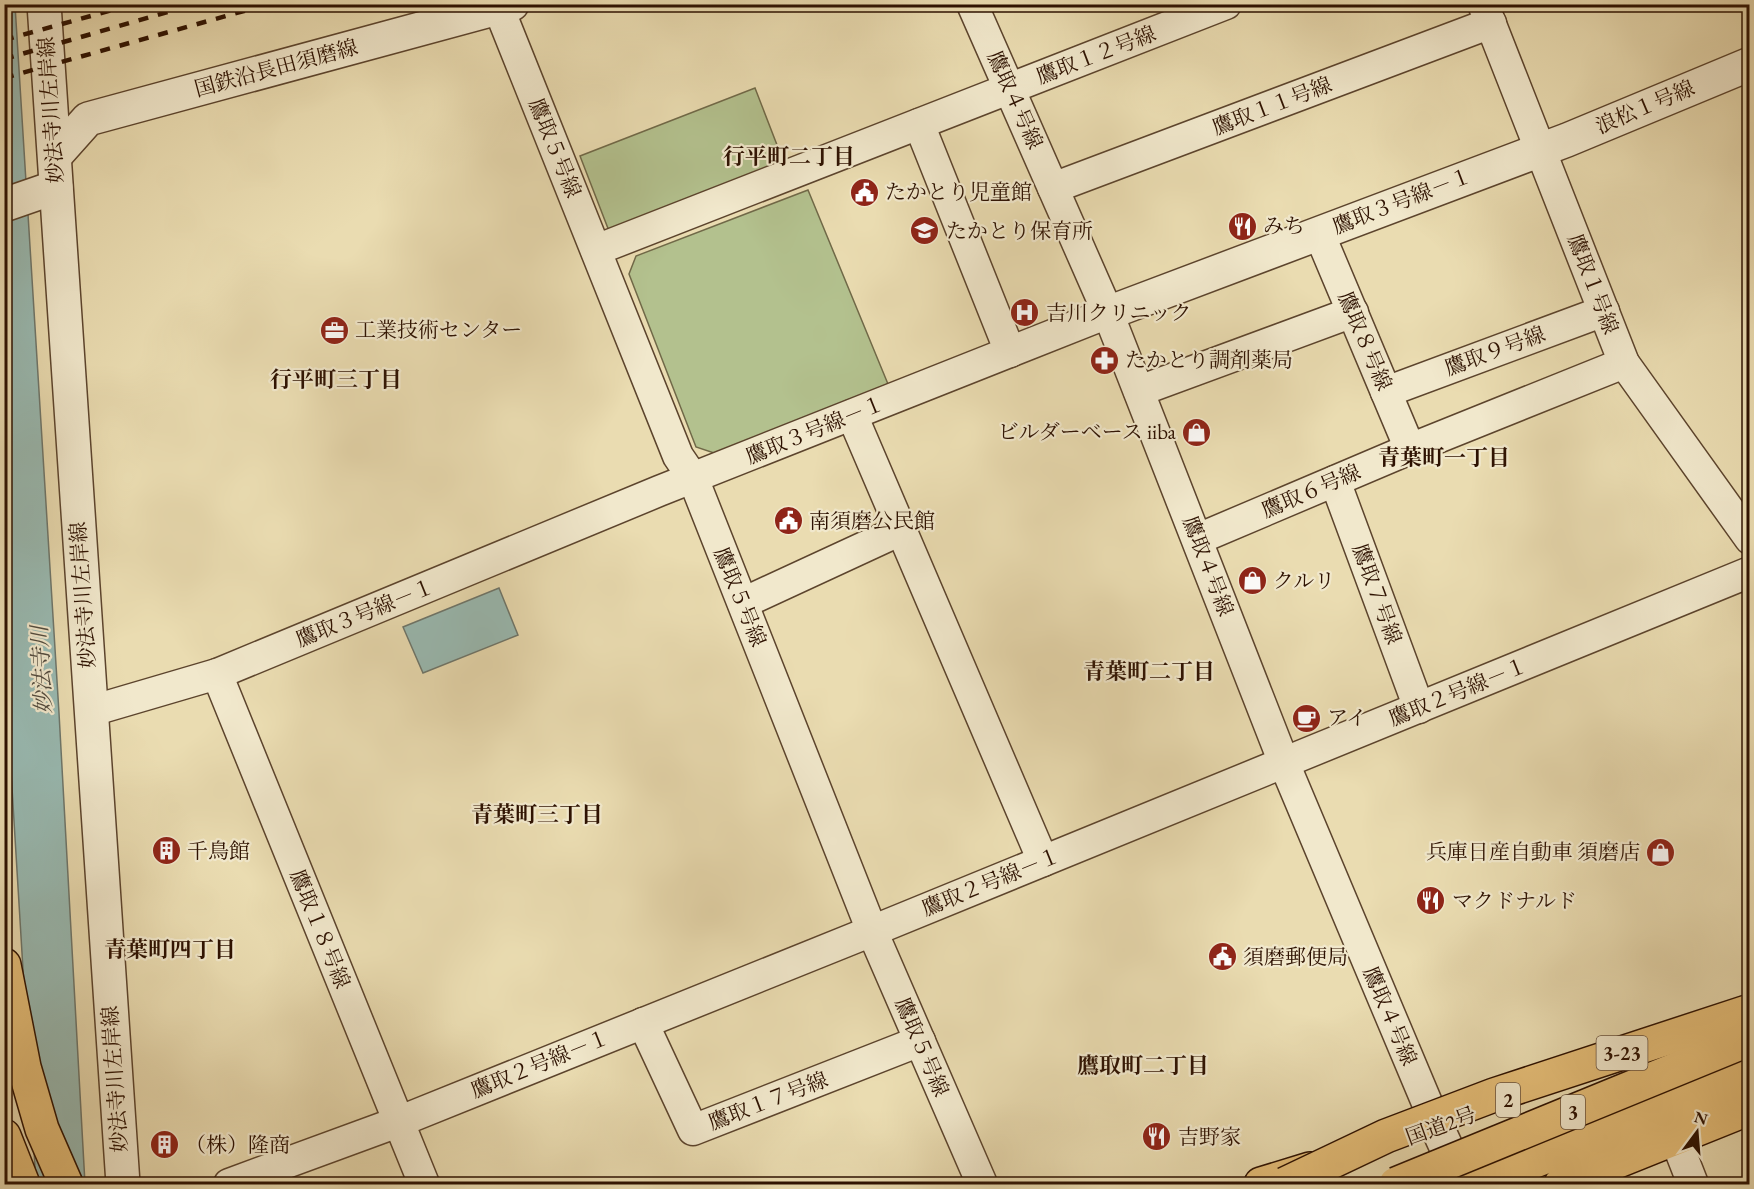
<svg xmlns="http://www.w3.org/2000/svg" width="1754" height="1189" viewBox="0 0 1754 1189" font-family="'EB Garamond','Noto Serif JP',serif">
<rect width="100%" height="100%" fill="#eadcb1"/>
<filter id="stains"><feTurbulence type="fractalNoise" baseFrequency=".00333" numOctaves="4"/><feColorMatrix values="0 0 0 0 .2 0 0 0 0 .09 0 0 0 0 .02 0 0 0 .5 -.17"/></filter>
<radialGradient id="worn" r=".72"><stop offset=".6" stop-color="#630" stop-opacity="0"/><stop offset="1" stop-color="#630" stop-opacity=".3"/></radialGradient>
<g fill="#b3c18e" stroke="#706948" stroke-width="1.5">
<path d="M755 88 784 163 609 231 580 156Z"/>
<path d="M808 190 888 384 717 454 696 447 629 274 636 256Z"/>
</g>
<g fill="#99bab2" stroke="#6e766b" stroke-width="1.5">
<path d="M4 5H15L59 713 85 1184H36L4 656Z"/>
<path d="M499 588 518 635 423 673 403 627Z"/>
</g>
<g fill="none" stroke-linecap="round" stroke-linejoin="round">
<defs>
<g id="minor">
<path d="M972 4 1108 313 1284 763 1438 1129"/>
<path d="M1483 4 1624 363 1750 539"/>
<path d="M499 9 678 456 693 478 872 931 982 1184"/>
<path d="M919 124 1010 352"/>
<path d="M1053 188 1491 23"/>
<path d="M1319 233 1410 449"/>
<path d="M596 250 1226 4"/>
<path d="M1139 391 1353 312"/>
<path d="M1386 392 1604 311"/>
<path d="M852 415 1043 861"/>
<path d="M1335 481 1419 708"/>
<path d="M1198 539 1410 449 1624 363"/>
<path d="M743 603 901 530"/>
<path d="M217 674 424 1184"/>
<path d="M91 711 217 674 659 491 1108 313"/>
<path d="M643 1023 693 1130 920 1041"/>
<path d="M1675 1138 1693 1184"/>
<path d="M229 1184 398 1122 872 931 1750 572"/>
</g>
<g id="tertiary">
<path d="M44 4 123 1184"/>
<path d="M55 156 88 119 512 4"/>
<path d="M4 205 56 187"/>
<path d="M1108 313 1567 140 1750 64"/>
<path d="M1438 1129 1463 1184"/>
</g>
<g id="trunk">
<path d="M1261 1184 1310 1169"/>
<path d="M1561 1184 1750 1108"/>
</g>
<g id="motorway">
<path d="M4 965 24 1067 42 1129 66 1184"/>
<path d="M4 1136 23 1184"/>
<path d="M1478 1184 1750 1074"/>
</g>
</defs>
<use href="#minor" stroke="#5c442d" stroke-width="33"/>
<use href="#tertiary" stroke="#5c442d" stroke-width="36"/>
<use href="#trunk" stroke="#2d1101" stroke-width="36"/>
<use href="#motorway" stroke="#2d1101" stroke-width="36"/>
<use href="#minor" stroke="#f1e8cc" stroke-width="30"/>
<use href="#tertiary" stroke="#f1e8cc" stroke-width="33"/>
<use href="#trunk" stroke="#e5be78" stroke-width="33"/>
<use href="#motorway" stroke="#e5be78" stroke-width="33"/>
<g stroke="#2d1101" stroke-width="4.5" stroke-dasharray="10 10" stroke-linecap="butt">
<path d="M4 40 134 4"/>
<path d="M4 59 196 4"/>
<path d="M4 78 269 4"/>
</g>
<defs>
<g id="motorway-bridge">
<path d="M1285 1184 1386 1136 1494 1095 1750 1011"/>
<path d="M1396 1184 1750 1039"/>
</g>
</defs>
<use href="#motorway-bridge" stroke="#2d1101" stroke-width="36" stroke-linecap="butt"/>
<use href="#motorway-bridge" stroke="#e5be78" stroke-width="33"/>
</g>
<defs>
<symbol id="civic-disc" viewBox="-11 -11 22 22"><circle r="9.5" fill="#8f2418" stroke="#f1e8cc"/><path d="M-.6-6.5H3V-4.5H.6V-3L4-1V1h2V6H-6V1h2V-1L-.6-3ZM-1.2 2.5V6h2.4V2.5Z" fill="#fff"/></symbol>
<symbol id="restaurant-disc" viewBox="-11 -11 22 22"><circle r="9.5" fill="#8f2418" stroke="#f1e8cc"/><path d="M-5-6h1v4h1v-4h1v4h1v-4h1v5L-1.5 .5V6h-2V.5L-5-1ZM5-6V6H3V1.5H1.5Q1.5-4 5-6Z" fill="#fff"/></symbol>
<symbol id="school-disc" viewBox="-11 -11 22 22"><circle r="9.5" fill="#8f2418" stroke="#f1e8cc"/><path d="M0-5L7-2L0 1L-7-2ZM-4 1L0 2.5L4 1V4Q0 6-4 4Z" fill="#fff"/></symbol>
<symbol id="hospital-disc" viewBox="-11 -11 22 22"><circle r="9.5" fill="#8f2418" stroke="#f1e8cc"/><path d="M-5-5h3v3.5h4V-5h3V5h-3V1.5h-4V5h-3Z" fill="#fff"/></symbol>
<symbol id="office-disc" viewBox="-11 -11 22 22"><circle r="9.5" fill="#8f2418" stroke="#f1e8cc"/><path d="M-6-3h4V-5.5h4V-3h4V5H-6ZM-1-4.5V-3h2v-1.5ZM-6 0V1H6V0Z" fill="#fff"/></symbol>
<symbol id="pharmacy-disc" viewBox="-11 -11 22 22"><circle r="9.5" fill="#8f2418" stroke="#f1e8cc"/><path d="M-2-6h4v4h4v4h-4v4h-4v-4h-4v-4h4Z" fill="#fff"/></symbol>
<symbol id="shop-disc" viewBox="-11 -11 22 22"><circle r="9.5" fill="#8f2418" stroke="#f1e8cc"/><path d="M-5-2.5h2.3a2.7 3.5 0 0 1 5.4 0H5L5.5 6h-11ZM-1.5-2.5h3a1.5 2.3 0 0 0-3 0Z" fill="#fff"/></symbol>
<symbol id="cafe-disc" viewBox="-11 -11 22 22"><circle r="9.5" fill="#8f2418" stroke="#f1e8cc"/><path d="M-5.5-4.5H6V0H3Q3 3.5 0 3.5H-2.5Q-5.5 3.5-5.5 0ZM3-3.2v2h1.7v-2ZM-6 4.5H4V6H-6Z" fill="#fff"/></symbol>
<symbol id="building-disc" viewBox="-11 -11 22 22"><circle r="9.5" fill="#8f2418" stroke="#f1e8cc"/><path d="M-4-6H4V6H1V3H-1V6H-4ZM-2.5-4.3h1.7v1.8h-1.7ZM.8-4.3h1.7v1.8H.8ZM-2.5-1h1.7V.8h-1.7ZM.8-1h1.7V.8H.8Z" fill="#fff"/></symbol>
</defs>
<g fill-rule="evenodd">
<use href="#civic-disc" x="848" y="176" width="33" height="33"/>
<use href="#restaurant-disc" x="1226" y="210" width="33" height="33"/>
<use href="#school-disc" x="908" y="214" width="33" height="33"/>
<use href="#hospital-disc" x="1008" y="296" width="33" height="33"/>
<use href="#office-disc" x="318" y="314" width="33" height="33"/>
<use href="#pharmacy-disc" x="1088" y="344" width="33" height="33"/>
<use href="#shop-disc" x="1180" y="416" width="33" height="33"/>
<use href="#civic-disc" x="772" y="504" width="33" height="33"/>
<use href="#shop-disc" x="1236" y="564" width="33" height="33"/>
<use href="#cafe-disc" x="1290" y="702" width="33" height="33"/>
<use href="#building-disc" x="150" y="834" width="33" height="33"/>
<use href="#shop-disc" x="1644" y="836" width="33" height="33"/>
<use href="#restaurant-disc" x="1414" y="884" width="33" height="33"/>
<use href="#civic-disc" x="1206" y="940" width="33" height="33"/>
<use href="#restaurant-disc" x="1140" y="1120" width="33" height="33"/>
<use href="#building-disc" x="148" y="1128" width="33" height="33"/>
</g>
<g text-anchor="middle" stroke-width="4.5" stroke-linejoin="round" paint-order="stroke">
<g fill="#f1e8cc" stroke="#68523e" stroke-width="1.5">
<rect x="1596.5" y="1036" width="51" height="34" rx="4.5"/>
<rect x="1496" y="1083" width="24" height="34" rx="4.5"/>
<rect x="1561" y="1095" width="24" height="34" rx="4.5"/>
</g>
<g font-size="20" font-weight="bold" fill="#2d1101">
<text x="1622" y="1060">3-23</text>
<text x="1508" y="1107">2</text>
<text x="1573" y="1119">3</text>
</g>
<g font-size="21" fill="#2d1101" stroke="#f1e8cc">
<text transform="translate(1096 55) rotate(-21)" y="7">鷹取１２号線</text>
<text transform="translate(276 68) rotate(-15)" y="7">国鉄沿長田須磨線</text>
<text transform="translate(1015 100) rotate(66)" y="7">鷹取４号線</text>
<text transform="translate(1272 106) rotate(-21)" y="7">鷹取１１号線</text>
<text transform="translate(1645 107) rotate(-23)" y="7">浪松１号線</text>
<text transform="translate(51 110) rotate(-94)" y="7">妙法寺川左岸線</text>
<text transform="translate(555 148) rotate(68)" y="7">鷹取５号線</text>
<text transform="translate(1402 201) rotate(-21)" y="7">鷹取３号線－１</text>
<text transform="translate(1593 284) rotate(69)" y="7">鷹取１号線</text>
<text transform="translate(1365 341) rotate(67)" y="7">鷹取８号線</text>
<text transform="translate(1495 351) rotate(-20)" y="7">鷹取９号線</text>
<text transform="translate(815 430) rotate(-22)" y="7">鷹取３号線－１</text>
<text transform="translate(1311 491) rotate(-23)" y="7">鷹取６号線</text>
<text transform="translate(1208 566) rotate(69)" y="7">鷹取４号線</text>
<text transform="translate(1377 594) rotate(70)" y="7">鷹取７号線</text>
<text transform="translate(83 595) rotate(-94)" y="7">妙法寺川左岸線</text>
<text transform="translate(740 597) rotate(68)" y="7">鷹取５号線</text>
<text transform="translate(365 613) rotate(-22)" y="7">鷹取３号線－１</text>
<text transform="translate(1458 692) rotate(-22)" y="7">鷹取２号線－１</text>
<text transform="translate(991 882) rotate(-22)" y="7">鷹取２号線－１</text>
<text transform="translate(320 929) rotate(68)" y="7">鷹取１８号線</text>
<text transform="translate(1390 1016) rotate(67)" y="7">鷹取４号線</text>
<text transform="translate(922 1047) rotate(67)" y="7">鷹取５号線</text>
<text transform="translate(540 1064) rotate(-22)" y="7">鷹取２号線－１</text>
<text transform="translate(115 1079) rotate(-94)" y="7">妙法寺川左岸線</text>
<text transform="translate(768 1101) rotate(-21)" y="7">鷹取１７号線</text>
<text transform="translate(1441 1126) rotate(-20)" y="7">国道2号</text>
</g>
<g font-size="21" fill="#2d1101" stroke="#f1e8cc" text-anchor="start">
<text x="885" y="199">たかとり児童館</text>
<text x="1263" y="233">みち</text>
<text x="946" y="238">たかとり保育所</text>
<text x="1046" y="320">吉川クリニック</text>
<text x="355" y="337">工業技術センター</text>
<text x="1125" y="367">たかとり調剤薬局</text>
<text x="1176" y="439" text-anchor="end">ビルダーベース iiba</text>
<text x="809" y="528">南須磨公民館</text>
<text x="1273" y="588">クルリ</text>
<text x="1327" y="725">アイ</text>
<text x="187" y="858">千鳥館</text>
<text x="1640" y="859" text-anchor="end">兵庫日産自動車 須磨店</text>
<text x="1452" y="908">マクドナルド</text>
<text x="1243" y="964">須磨郵便局</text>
<text x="1178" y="1144">吉野家</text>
<text x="185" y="1152">（株）隆商</text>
</g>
<g font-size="22" font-weight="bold" fill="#2d1101" stroke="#f1e8cc">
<text x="789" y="164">行平町二丁目</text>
<text x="336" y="387">行平町三丁目</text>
<text x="1444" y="465">青葉町一丁目</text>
<text x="1149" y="679">青葉町二丁目</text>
<text x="537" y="822">青葉町三丁目</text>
<text x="170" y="957">青葉町四丁目</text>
<text x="1143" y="1073">鷹取町二丁目</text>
</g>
<g font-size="22" font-style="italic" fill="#534c3f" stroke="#f1e8cc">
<text transform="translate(41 670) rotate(-93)" y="8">妙法寺川</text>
</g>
</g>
<rect width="1754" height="1189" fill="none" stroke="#eadcb1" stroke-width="24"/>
<rect x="6" y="6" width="1742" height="1177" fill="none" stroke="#2d1101" stroke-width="3"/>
<rect x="12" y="12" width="1730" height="1165" fill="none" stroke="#2d1101" stroke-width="1.5"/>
<g transform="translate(1697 1132) rotate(16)" stroke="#f1e8cc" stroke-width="4.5" paint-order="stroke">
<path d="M0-4.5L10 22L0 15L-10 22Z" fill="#2d1101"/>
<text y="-9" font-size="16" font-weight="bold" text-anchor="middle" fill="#2d1101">N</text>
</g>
<rect width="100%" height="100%" filter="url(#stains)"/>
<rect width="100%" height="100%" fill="url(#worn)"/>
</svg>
